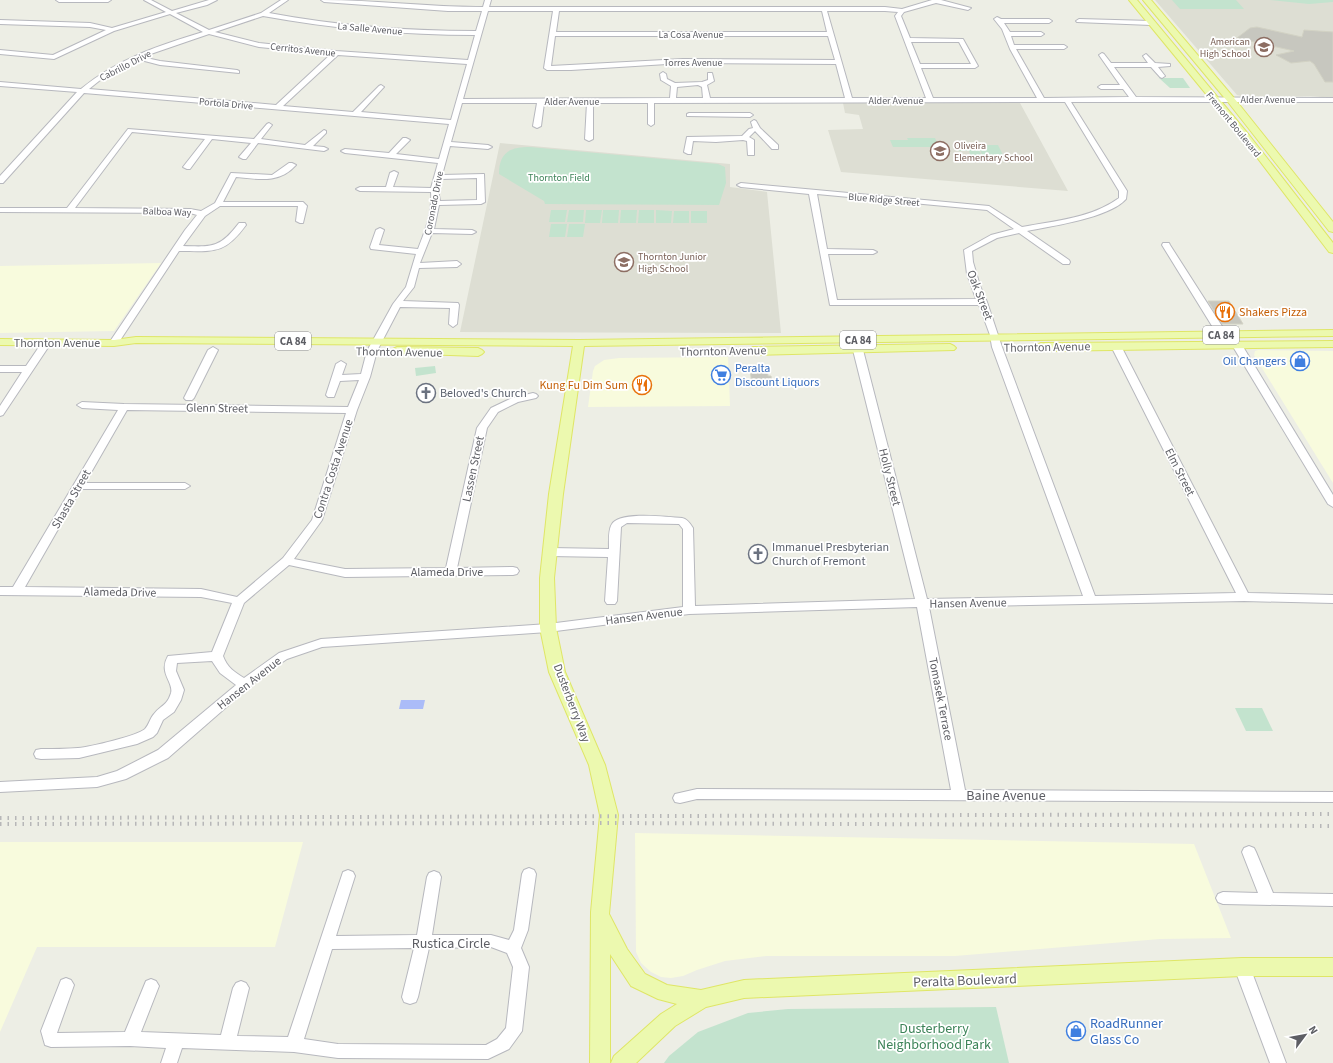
<svg xmlns="http://www.w3.org/2000/svg" width="1333" height="1063" viewBox="0 0 1333 1063" font-family="'Source Sans 3',sans-serif">
<rect width="100%" height="100%" fill="#edeee5"/>
<g fill="#f8fbdd">
<path d="M161 263 114 331 0 333V266Z"/>
<path d="M1258 350 1333 351V483L1254 355 1255 351Z"/>
<path d="M728 357 730 406 588 407 593 371 595 366 604 360 619 358Z"/>
<path d="M635 833 1194 844 1231 938 1160 939 955 956H766L725 961 697 970 683 976 671 978 661 977 651 972 641 963 636 952Z"/>
<path d="M0 842H303L275 947H37L0 1032Z"/>
</g>
<g fill="#ddded3">
<path d="M1155 0H1333V98L1310 96 1246 97 1237 95Z"/>
<path d="M843 103H1020L1068 191 841 172 828 130 863 129 859 115 845 113Z"/>
<path d="M500 143 730 164V187L767 192 781 333 460 332Z"/>
</g>
<g fill="#c3e3ce">
<path d="M1172 0H1236L1244 9H1180Z"/>
<path d="M1270 0H1333V2L1309 4Z"/>
<path d="M1159 78H1183L1190 88H1170Z"/>
<path d="M907 138H935L939 147H893L890 140H908Z"/>
<path d="M956 145H977L982 157H971L969 151H959Z"/>
<path d="M978 145H998L1004 157H983Z"/>
<path d="M530 147 718 164 725 167 726 183 719 205 545 204 544 201 499 174C499 152 510 147 530 147Z"/>
<path d="M551 210H567L565 222H549Z"/>
<path d="M569 210H584L583 222H567Z"/>
<path d="M586 210H602L600 223H585Z"/>
<path d="M603 210H619L618 223H602Z"/>
<path d="M621 210H637L636 223H620Z"/>
<path d="M639 210H654V223H638Z"/>
<path d="M656 210 672 211 671 223H656Z"/>
<path d="M674 211H689V223H673Z"/>
<rect x="691" y="211" width="16" height="12"/>
<path d="M551 224H567L565 237H549Z"/>
<path d="M569 224H585L583 237H567Z"/>
<path d="M435 366 436 373 416 376 415 368Z"/>
<path d="M1235 708H1262L1273 731H1246Z"/>
<path d="M996 1007 1009 1063H664L669 1056 698 1032 748 1013 788 1009Z"/>
</g>
<path fill="#abbcf8" d="M401 700H425L423 709H399Z"/>
<g fill="#c7c7bf" stroke="#d2d2c4">
<path d="M1257 27 1302 37 1304 30 1333 32V82H1325L1314 64 1310 61 1291 63 1276 55 1294 51 1237 38 1250 28Z"/>
<path d="M1208 301H1229L1243 324H1222Z"/>
<path d="M750 367H767L768 376H771L772 387H752Z"/>
</g>
<g fill="none" stroke-linecap="round" stroke-linejoin="round">
<defs>
<g id="minor">
<path d="M56 0H111L108 2H59Z"/>
<path d="M144 0H151L172 11 209 0H217L207 5 176 13 209 30 261 13 281 0H288L269 13C338 26 406 31 476 31L482 11H448L324 2 321 0C375 0 429 7 483 7L485 0H491L489 7H885L902 9 932 0H941L971 8 968 10 936 3 904 12 901 16 910 38 963 39 978 66 975 68H921L933 98H1037L1010 49 1002 29 994 19 997 17 1001 19H1049L1052 21 1049 23H1004L1010 32H1041L1044 34 1041 36H1011L1014 45H1064L1067 47 1064 49H1016L1044 98 1129 97 1123 89H1101L1098 87 1101 85H1120L1099 55 1102 53 1104 54 1111 63H1148L1143 56 1146 54 1155 63 1170 64V66L1158 67 1165 76 1162 78 1160 77 1151 67H1114L1136 97 1333 98V102H1071L1127 191 1126 199C1109 218 1052 226 1027 231L1069 260 1070 262 1069 264H1063L1019 233 997 238 972 251 973 262 980 286 987 302 1002 347 1095 596 1236 593 1111 346 1116 343 1121 346 1248 593 1333 595V603L1244 601 929 607 965 790 1333 792V802L697 799 680 803 675 802 673 798 675 794 697 789 951 790 917 607 689 614 548 632 322 647 287 659 262 676 168 758 126 779 97 787 0 792V782L97 777 117 771 158 750 236 685 220 673 212 661 177 663 176 671 184 690 181 700 174 712 163 720 157 733 153 737 137 744 79 758 41 759 36 758 34 754 36 750 41 749C53 749 65 749 78 748 90 747 137 736 145 729 149 725 150 718 154 714 161 705 167 706 171 693 174 682 158 673 168 656L212 652 232 603 201 597 0 595V587H13L118 410 82 408 77 405 82 402 124 404 348 407 359 380 340 381 334 397H328L326 395 336 364 341 361 346 364 342 375 361 374 367 351 393 304 406 287 416 254 371 249 370 247 376 230 380 228 384 230 379 245 418 249C425 231 433 212 431 192L360 191 356 189 360 187H386L390 173 394 171 398 173 393 187 431 188 438 163 345 153 341 151 345 149 389 153 403 138H406L410 140 396 154 439 159 449 124 84 93 3 183H0V176L77 92 0 86V82L81 89C117 59 160 45 203 32L170 14 114 31 54 59 0 54V50L53 55 106 30 90 27 0 24V20L90 23 112 28 166 12ZM488 11H553L544 68 547 70H571L683 63 836 64 845 98H710L707 85 714 81 712 73H708V80L702 82 675 83 667 79 666 74 663 72 660 74 661 80 671 86 670 98 463 99ZM559 11H822L827 32H556ZM827 11H885L898 12 895 16 926 98H852ZM263 16C334 29 404 35 475 35L468 60 336 51 259 43 215 32ZM209 34 259 47 331 54 276 105 89 89 99 81 120 67 137 59 160 65 239 73V71L237 70 160 61 142 57ZM555 36H828L835 60 683 59 551 66ZM911 42H959L971 64H920ZM338 55 467 64 451 120 361 112 383 88 384 87 381 85 379 86 353 112 283 106ZM698 85 702 87 703 98H676L677 87ZM1065 102 1119 191V198C1092 218 1054 221 1022 227L989 206 741 183 737 185 741 187 809 194 830 305H979L990 335 992 347 1083 596 927 599 863 350 858 347 853 350 915 599 695 606 693 528C690 523 687 519 682 518 667 517 620 511 612 524 608 530 609 542 609 549L550 548 546 549 544 552 546 555 550 556 608 557 605 601 607 604H615L617 601 621 527 627 523 679 524 683 529V607L548 624 321 639 279 653 244 678C234 672 227 667 223 656L244 603 289 565 345 577 513 575 517 574 519 571 517 568 513 567 457 568 487 428 498 412 518 402 536 398 538 396 536 394 533 393 512 398 491 408 477 428 446 568 345 569 294 559 322 520 357 410 370 377 377 351 400 307 450 308 449 324 453 327 457 324 459 305 458 303 403 301 414 287 419 268 457 267 461 264 457 261 420 263 432 233 472 234 476 232 472 230 434 229 439 205 481 204 485 202 484 174 442 175 450 146 488 149 492 147 488 145 451 142 462 103H537L533 126 537 128 541 126 544 103H587L585 139 589 141 593 139V103H648V124L651 126 654 124V103ZM477 178V200L440 201 438 190 441 179ZM817 194 987 210 1014 229 991 235 964 250 967 274 976 299 837 300 828 254H873L877 252 873 250 827 249ZM127 410 346 413 312 520 283 558 237 597 201 589 25 587 81 489H185L190 486 185 483H85Z"/>
<path d="M1079 19 1151 21 1154 23 1151 25 1077 22 1076 21Z"/>
<path d="M689 113H750L753 115 750 117 687 116V114Z"/>
<path d="M754 120 756 121 760 128 778 145V149H772L755 131 749 137 754 140V155H748L747 141 743 140 716 142 693 141 691 154H688L684 152 687 137 742 136 749 129 753 128 751 122Z"/>
<path d="M269 123 272 125 261 139 305 145 324 130 326 131V133L313 146 324 147 328 149 324 151 258 143 246 159H243L239 157 251 143 212 139 190 169H187L183 167 205 139 132 132 75 208 190 209 201 211 215 203 231 173 272 175 289 163H292L296 165C279 184 259 179 236 177L223 202H303L307 206 303 223H300L296 221 298 206H220L205 216 183 246C213 247 220 248 239 223H245L246 225C224 255 214 251 179 251L117 345H111L109 343 185 230 197 215 190 213 0 212V208H67L128 129 254 139 267 124Z"/>
<path d="M1163 243H1169L1170 245 1227 334 1225 336 1222 337 1217 334 1162 245Z"/>
<path d="M46 340 51 343 3 415 0 416V406L22 372H0V366H26L43 341Z"/>
<path d="M1237 342 1242 345 1333 495V507L1328 504 1232 345Z"/>
<path d="M213 347 218 350 194 398 192 400H186L184 398 208 350Z"/>
<path d="M1249 846 1254 848 1256 852 1273 893 1333 894V906L1223 904 1218 902 1216 898 1218 894 1223 892 1258 893 1242 852 1244 848Z"/>
<path d="M529 868 534 870 536 874 528 930 521 948 529 967 522 1031 509 1049 488 1059 338 1058 294 1052 182 1048 177 1063H161L166 1048 130 1046 51 1047 45 1045 41 1031 61 980 66 978 71 980 74 985 57 1033 125 1032 146 981 151 979 156 981 159 986 141 1032 221 1035 233 988 236 983 241 981 246 983 249 988 237 1036 288 1037 343 872 348 870 353 872 355 876 336 936 417 935 427 877 429 873 434 871 439 873 441 877 432 935H491L509 940 514 930 522 874 524 870ZM491 947 507 953 513 967 506 1028 497 1039 486 1045 338 1044 304 1039 332 949 414 948 402 997 404 1002 410 1004 416 1002 418 997 429 948Z"/>
<path d="M1242 960 1247 962 1250 967 1286 1063H1270L1234 967 1237 962Z"/>
</g>
<g id="major">
<path d="M1129 0H1137L1249 135 1333 243V253L1329 252 1243 139Z"/>
<path d="M1143 0H1151L1234 98 1333 222V232L1329 231 1228 102Z"/>
<path d="M1333 330V336L584 346 563 494 554 578 556 628 565 672 605 765 618 815 609 914 627 949 645 974 667 985 701 990 744 980 1242 958H1333V976H1242L744 998 706 1007 675 1026 636 1063H611L614 1056 661 1014 677 1004 658 999 631 986 610 954V1063H590L591 912 600 815 589 765 549 672 540 628V578L549 494 573 346 136 343 114 346 0 345V339L114 340 136 337 579 340Z"/>
<path d="M1333 341V347L1041 351 1037 349 1035 347 1037 345 1041 343Z"/>
<path d="M950 344 954 346 956 348 954 350 753 355 749 353 747 351 749 349 753 347Z"/>
<path d="M397 347 478 348 482 350 484 352 482 354 478 356 393 353 391 351 393 349Z"/>
</g>
</defs>
<use href="#minor" stroke="#b7b8be" stroke-width="2"/>
<use href="#major" stroke="#dfe666" stroke-width="2"/>
<use href="#minor" fill="#fff" fill-rule="evenodd"/>
<use href="#major" fill="#ecf9af" fill-rule="evenodd"/>
<g stroke="#b7b7b8" stroke-width="4" stroke-dasharray="1.5 6" stroke-linecap="butt">
<path d="M0 818 1333 814"/>
<path d="M0 824 609 823 1333 826"/>
</g>
</g>
<defs>
<symbol id="school-ring" viewBox="-11 -11 22 22"><circle r="9.5" fill="#fff" stroke="#8d6e63" stroke-width="1.5"/><path d="M0-5L7-2L0 1L-7-2ZM-4 1L0 2.5L4 1V4Q0 6-4 4Z" fill="#8d6e63"/></symbol>
<symbol id="restaurant-ring" viewBox="-11 -11 22 22"><circle r="9.5" fill="#fff" stroke="#e8710a" stroke-width="1.5"/><path d="M-5-6h1v4h1v-4h1v4h1v-4h1v5L-1.5 .5V6h-2V.5L-5-1ZM5-6V6H3V1.5H1.5Q1.5-4 5-6Z" fill="#e8710a"/></symbol>
<symbol id="shop-ring" viewBox="-11 -11 22 22"><circle r="9.5" fill="#fff" stroke="#3f7fe0" stroke-width="1.5"/><path d="M-5-2.5h2.3a2.7 3.5 0 0 1 5.4 0H5L5.5 6h-11ZM-1.5-2.5h3a1.5 2.3 0 0 0-3 0Z" fill="#3f7fe0"/></symbol>
<symbol id="supermarket-ring" viewBox="-11 -11 22 22"><circle r="9.5" fill="#fff" stroke="#3f7fe0" stroke-width="1.5"/><path d="M-6-5.5h2.5l.6 2H6L4.5 2H-2.5L-4.4-4H-6ZM-1.5 3.2a1.3 1.3 0 1 0 .1 0ZM3 3.2a1.3 1.3 0 1 0 .1 0Z" fill="#3f7fe0"/></symbol>
<symbol id="church-ring" viewBox="-11 -11 22 22"><circle r="9.5" fill="#fff" stroke="#6b7280" stroke-width="1.5"/><path d="M-1.2-6h2.4v3.5h3.3v2.4h-3.3V6h-2.4V-.1h-3.3v-2.4h3.3Z" fill="#6b7280"/></symbol>
</defs>
<g fill-rule="evenodd">
<use href="#school-ring" x="1253" y="36" width="22" height="22"/>
<use href="#school-ring" x="929" y="140" width="22" height="22"/>
<use href="#school-ring" x="613" y="251" width="22" height="22"/>
<use href="#restaurant-ring" x="1214" y="301" width="22" height="22"/>
<use href="#shop-ring" x="1289" y="350" width="22" height="22"/>
<use href="#supermarket-ring" x="710" y="364" width="22" height="22"/>
<use href="#restaurant-ring" x="631" y="374" width="22" height="22"/>
<use href="#church-ring" x="415" y="382" width="22" height="22"/>
<use href="#church-ring" x="747" y="543" width="22" height="22"/>
<use href="#shop-ring" x="1065" y="1020" width="22" height="22"/>
</g>
<g text-anchor="middle" stroke-width="3.5" stroke-linejoin="round" paint-order="stroke">
<g font-size="10" fill="#5d5e64" stroke="#fff">
<text transform="translate(370 28) rotate(5)" y="4">La Salle Avenue</text>
<text x="691" y="38">La Cosa Avenue</text>
<text transform="translate(303 49) rotate(6)" y="4">Cerritos Avenue</text>
<text x="693" y="66">Torres Avenue</text>
<text transform="translate(125 65) rotate(-27)" y="4">Cabrillo Drive</text>
<text x="1268" y="103">Alder Avenue</text>
<text x="896" y="104">Alder Avenue</text>
<text x="572" y="105">Alder Avenue</text>
<text transform="translate(226 103) rotate(5)" y="4">Portola Drive</text>
<text transform="translate(1234 124) rotate(51)" y="4">Fremont Boulevard</text>
<text transform="translate(884 199) rotate(5)" y="4">Blue Ridge Street</text>
<text transform="translate(433 203) rotate(-79)" y="4">Coronado Drive</text>
<text transform="translate(167 211) rotate(2)" y="4">Balboa Way</text>
</g>
<g font-size="10" fill="#785e54" stroke="#fff" text-anchor="start">
<text x="1250" y="45" text-anchor="end">American<tspan x="1250" dy="12">High School</tspan></text>
<text x="954" y="149">Oliveira<tspan x="954" dy="12">Elementary School</tspan></text>
<text x="638" y="260">Thornton Junior<tspan x="638" dy="12">High School</tspan></text>
</g>
<g font-size="10" fill="#3c8358" stroke="#fff">
<text x="559" y="181">Thornton Field</text>
</g>
<g fill="#fff" stroke="#8e8e92" stroke-width="1">
<rect x="1203" y="326" width="36" height="18" rx="3"/>
<rect x="840" y="331" width="36" height="18" rx="3"/>
<rect x="275" y="332" width="36" height="18" rx="3"/>
</g>
<g font-size="11" font-weight="bold" fill="#5d5e64">
<text x="1221" y="339">CA 84</text>
<text x="858" y="344">CA 84</text>
<text x="293" y="345">CA 84</text>
</g>
<g font-size="12" fill="#5d5e64" stroke="#fff">
<text transform="translate(980 295) rotate(69)" y="4">Oak Street</text>
<text x="57" y="347">Thornton Avenue</text>
<text transform="translate(1047 347) rotate(-1)" y="4">Thornton Avenue</text>
<text transform="translate(723 351) rotate(-1)" y="4">Thornton Avenue</text>
<text transform="translate(399 352) rotate(1)" y="4">Thornton Avenue</text>
<text transform="translate(217 408) rotate(1)" y="4">Glenn Street</text>
<text transform="translate(333 469) rotate(-72)" y="4">Contra Costa Avenue</text>
<text transform="translate(473 469) rotate(-78)" y="4">Lassen Street</text>
<text transform="translate(1180 472) rotate(63)" y="4">Elm Street</text>
<text transform="translate(890 477) rotate(76)" y="4">Holly Street</text>
<text transform="translate(71 499) rotate(-60)" y="4">Shasta Street</text>
<text x="447" y="576">Alameda Drive</text>
<text transform="translate(120 592) rotate(1)" y="4">Alameda Drive</text>
<text transform="translate(968 603) rotate(-1)" y="4">Hansen Avenue</text>
<text transform="translate(644 616) rotate(-7)" y="4">Hansen Avenue</text>
<text transform="translate(249 683) rotate(-38)" y="4">Hansen Avenue</text>
<text transform="translate(941 699) rotate(79)" y="4">Tomasek Terrace</text>
<text transform="translate(572 703) rotate(69)" y="4">Dusterberry Way</text>
</g>
<g font-size="12" fill="#c56008" stroke="#fff" text-anchor="start">
<text x="1239" y="316">Shakers Pizza</text>
<text x="628" y="389" text-anchor="end">Kung Fu Dim Sum</text>
</g>
<g font-size="12" fill="#366cbe" stroke="#fff" text-anchor="end">
<text x="1286" y="365">Oil Changers</text>
<text x="735" y="372" text-anchor="start">Peralta<tspan x="735" dy="14">Discount Liquors</tspan></text>
</g>
<g font-size="12" fill="#5b616d" stroke="#fff" text-anchor="start">
<text x="440" y="397">Beloved's Church</text>
<text x="772" y="551">Immanuel Presbyterian<tspan x="772" dy="14">Church of Fremont</tspan></text>
</g>
<g font-size="14" fill="#5d5e64" stroke="#fff">
<text x="1006" y="800">Baine Avenue</text>
<text x="451" y="948">Rustica Circle</text>
<text transform="translate(965 980) rotate(-2)" y="5">Peralta Boulevard</text>
</g>
<g font-size="14" fill="#366cbe" stroke="#fff" text-anchor="start">
<text x="1090" y="1028">RoadRunner<tspan x="1090" dy="16">Glass Co</tspan></text>
</g>
<g font-size="14" fill="#3c8358" stroke="#fff">
<text x="934" y="1033">Dusterberry<tspan x="934" dy="16">Neighborhood Park</tspan></text>
</g>
</g>
<g transform="translate(1305 1035) rotate(58)" stroke="#ffffff" stroke-width="3" paint-order="stroke">
<path d="M0-3L7 15L0 10L-7 15Z" fill="#5d5e64"/>
<text y="-6" font-size="11" font-weight="bold" text-anchor="middle" fill="#5d5e64">N</text>
</g>
</svg>
